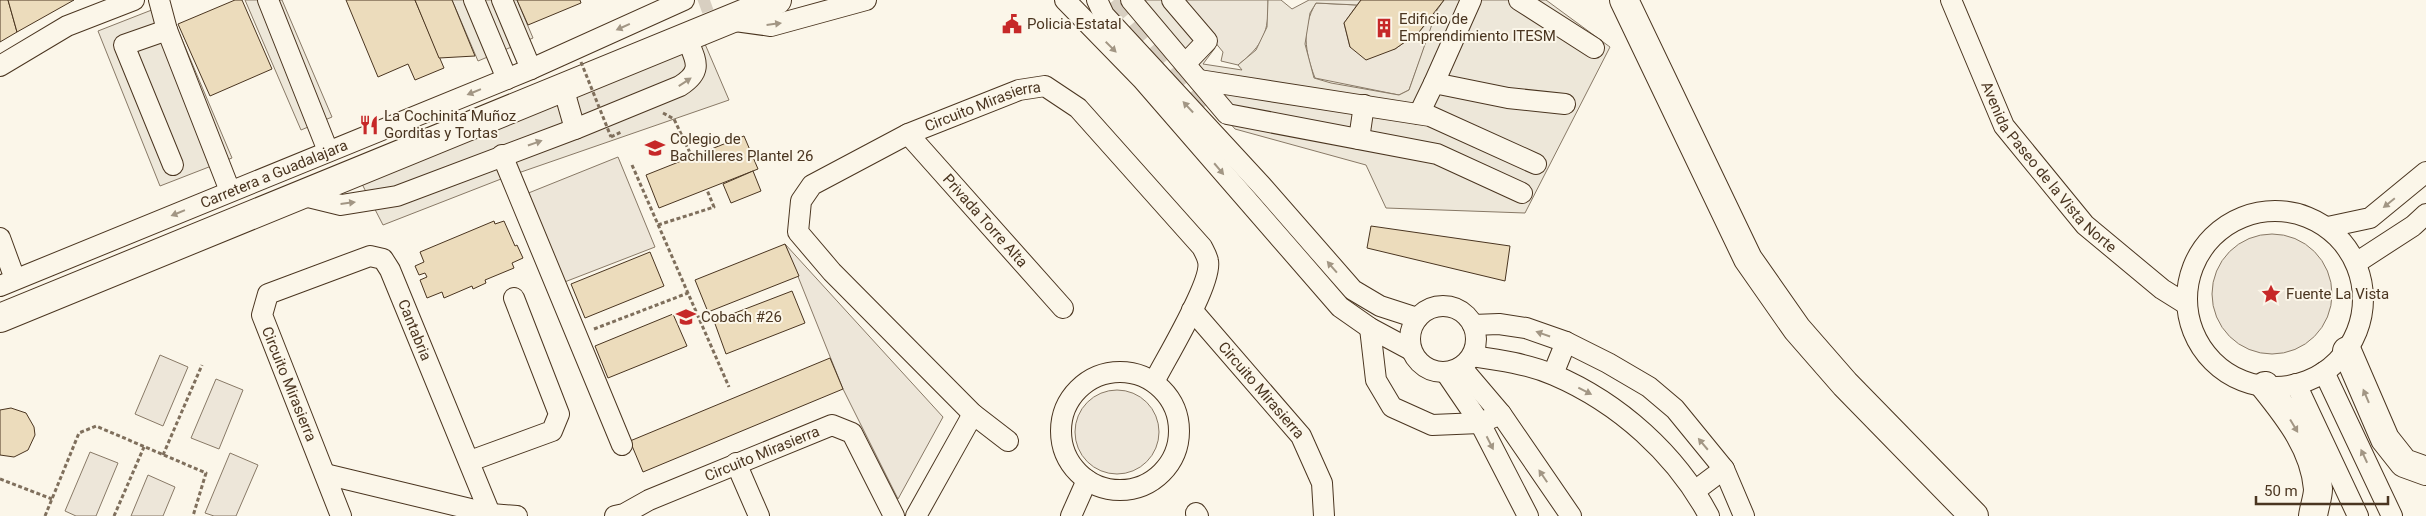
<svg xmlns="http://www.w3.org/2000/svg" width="2426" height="516" viewBox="0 0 2426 516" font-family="Roboto,sans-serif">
<rect width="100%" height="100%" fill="#fbf6e9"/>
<g fill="#ede6d9" stroke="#887966">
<path d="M1181 0H1268C1269 33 1263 45 1238 65L1221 61 1223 52Z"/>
<path d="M1316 3 1357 5 1344 23 1350 47 1395 49 1419 32 1438 10 1409 90 1399 95 1315 78C1305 52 1301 28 1316 3Z"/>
<path d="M618 157 655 247 562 283 526 194Z"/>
<circle cx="2272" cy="294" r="60"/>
<path d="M785 244 943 417 898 499 843 389Z"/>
<path d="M160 355 188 367 163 426 135 414Z"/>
<path d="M216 379 243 390 219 449 191 438Z"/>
<circle cx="1117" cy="432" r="42"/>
<path d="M90 452 118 463 96 516H76L65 511Z"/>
<path d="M230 453 258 465 236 516H214L205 513Z"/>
<path d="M148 475 175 487 163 516H131Z"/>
</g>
<g fill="#ede7d9" stroke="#887966">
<path d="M245 0H282L332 117 301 130Z"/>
<path d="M452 0H517L533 38 478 61Z"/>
<path d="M1123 0H1175L1215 48 1203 64 1242 70 1238 65 1256 50 1267 27 1268 0H1281L1292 9 1309 0H1361L1357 5 1316 3 1310 13 1305 44 1314 78 1331 83 1399 95 1409 90 1437 10 1444 0H1546L1610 47 1525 213 1386 208 1366 165 1235 129Z"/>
<path d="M167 4 232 158 160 186 98 31Z"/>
<path d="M705 44 729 100 501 179 383 225 362 184Z"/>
</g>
<g fill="#ecdcbc" stroke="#4a3520">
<path d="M0 0H8L17 32 0 42Z"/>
<path d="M8 0H74L17 32Z"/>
<path d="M235 0H242L272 69 210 96 178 24Z"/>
<path d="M346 0H415L444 68 415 80 408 64 378 77Z"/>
<path d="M415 0H452L475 56 439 58Z"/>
<path d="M517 0H580L581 3 528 25Z"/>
<path d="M1361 0H1444L1419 32 1395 49 1366 60 1350 47 1344 23Z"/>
<path d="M744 136 758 169 659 208 646 175Z"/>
<path d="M753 171 761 191 731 203 723 184Z"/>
<path d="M494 221 495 224 504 221 515 246 517 245 523 258 512 263 514 268 485 280 486 283 473 289 472 286 444 298 442 292 427 298 420 280 427 277 425 273 419 275 415 266 424 262 420 252Z"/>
<path d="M1371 226 1510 246 1505 281 1367 248Z"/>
<path d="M785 244 799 276 708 312 695 280Z"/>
<path d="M650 252 664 286 585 318 571 284Z"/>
<path d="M792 291 805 323 726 354 714 321Z"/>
<path d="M673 314 687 346 608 378 595 346Z"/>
<path d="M830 358 843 389 643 472 630 441Z"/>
<path d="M11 408 26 413 34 427 35 435 28 450 14 457 0 455V410Z"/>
</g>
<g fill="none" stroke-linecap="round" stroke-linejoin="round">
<g stroke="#d8cfc1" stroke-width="20" stroke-dasharray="20 10" stroke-linecap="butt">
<path d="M1114 0 1209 113"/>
<path d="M699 4 710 0"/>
</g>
<defs>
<g id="minor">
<path d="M159 0 167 30"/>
<path d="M268 0 328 151"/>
<path d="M474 0 507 79"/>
<path d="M502 0 531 69"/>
<path d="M1065 0 1142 79 1340 307 1370 328 1411 350"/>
<path d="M1097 0 1104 15 1262 186 1353 290 1380 306 1417 318"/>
<path d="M1131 0 1227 114 1437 154 1522 193"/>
<path d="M1172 0 1207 41 1185 64"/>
<path d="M1519 0 1594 48"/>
<path id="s1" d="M1951 0 2004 126 2085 225 2162 289 2186 304"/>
<path d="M728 20 771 26 866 0"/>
<path d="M0 66 67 26 134 0"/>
<path d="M1199 80 1430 116 1536 164"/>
<path d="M1434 83 1471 0"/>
<path d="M563 87 575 129"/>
<path d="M1419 114 1434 83 1508 98 1565 104"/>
<path id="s2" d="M908 134 1063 308"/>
<path d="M1359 139 1364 105"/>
<path d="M502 155 622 445"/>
<path d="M173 165 124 45 167 30 230 191"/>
<path d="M300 195 341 205 397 196 575 129 680 86C705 70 695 60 686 36"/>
<circle cx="2275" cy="299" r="88"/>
<path d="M2328 227 2370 218 2426 172"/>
<path d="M0 238 15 279"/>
<path d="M2356 263 2413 226 2426 214"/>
<path id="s3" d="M0 286 531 69 684 0"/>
<circle cx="1443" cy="339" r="33"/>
<path id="s4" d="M1192 310 1301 436 1322 483 1324 516"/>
<path d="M1473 325 1499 324 1526 328 1566 342 1608 363 1649 387 1675 409 1724 469 1744 516"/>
<path d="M1370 328 1376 380 1392 407 1432 425 1480 423 1501 414"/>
<path d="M1472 356C1500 360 1528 364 1554 375 1619 403 1676 454 1709 516"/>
<path d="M1461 367 1501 414 1571 516"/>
<circle cx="1120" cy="431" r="59"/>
<path d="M2324 372 2392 516"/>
<path d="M1446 373 1480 423 1528 516"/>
<path d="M1553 374 1566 342"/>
<path d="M2296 384 2358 516"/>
<path id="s5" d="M1008 441 973 414 832 272 798 232 801 201 812 185 908 134 1019 90 1045 86 1078 108 1202 247C1204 251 1207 256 1208 261 1213 282 1165 360 1154 382"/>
<path d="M470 461 552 431 559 414 514 298"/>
<path d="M736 463 759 516"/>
<path d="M325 474 491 514 517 516"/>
<path d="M1696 490 1724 469"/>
<path d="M1196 513 1198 516"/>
<path id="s6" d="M341 516 262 315 268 294 370 256 383 259 390 270 491 516"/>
<path id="s7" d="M615 516 624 514 649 500 832 425 852 433 894 516"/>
<path d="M916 516 973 414"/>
<path d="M1071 516 1087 480"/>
</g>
<g id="highway">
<path d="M1624 0 1748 259 1797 329 1845 384 1974 516"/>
<path d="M0 318 777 0"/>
<path d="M2347 351 2385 439 2404 463 2426 471"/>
<path d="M2265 386C2290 417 2315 449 2318 489 2318 497 2314 508 2313 516"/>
</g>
</defs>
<use href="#minor" stroke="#4a3520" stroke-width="22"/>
<use href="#highway" stroke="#4a3520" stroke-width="30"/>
<g stroke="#7f6f5c" stroke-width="3" stroke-dasharray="4 2.5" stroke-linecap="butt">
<path d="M663 113 674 119 692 157"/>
<path d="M611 137 621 132"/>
<path d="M632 165 729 387"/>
<path d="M658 225 714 207 707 190"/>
<path d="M594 329 688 293"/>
<path d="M163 455 202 365"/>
<path d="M0 479 52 499"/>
<path d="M45 516 79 433 96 426 206 473 193 516"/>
<path d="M114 516 144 447"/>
</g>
<use href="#minor" stroke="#fbf6e9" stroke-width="20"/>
<use href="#highway" stroke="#fbf6e9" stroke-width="28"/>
<path stroke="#7f6f5c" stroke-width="3" stroke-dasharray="4 2.5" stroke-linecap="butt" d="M581 62 611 137"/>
</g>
<defs><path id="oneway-solid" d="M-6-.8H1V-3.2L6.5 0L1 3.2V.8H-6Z" transform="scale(1.25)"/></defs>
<g fill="#a29684">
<use href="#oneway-solid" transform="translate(774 24) rotate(-7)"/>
<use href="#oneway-solid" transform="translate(623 27) rotate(156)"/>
<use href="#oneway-solid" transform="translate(1111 47) rotate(45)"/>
<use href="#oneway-solid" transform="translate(685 82) rotate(-33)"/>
<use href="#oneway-solid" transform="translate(474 92) rotate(158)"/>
<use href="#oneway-solid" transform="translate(1188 107) rotate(-133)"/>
<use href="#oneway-solid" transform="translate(535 143) rotate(-19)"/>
<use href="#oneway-solid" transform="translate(1219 169) rotate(50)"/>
<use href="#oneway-solid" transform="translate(348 203) rotate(-7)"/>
<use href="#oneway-solid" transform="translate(2389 203) rotate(141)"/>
<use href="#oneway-solid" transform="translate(178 213) rotate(158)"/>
<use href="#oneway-solid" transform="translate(1332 267) rotate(-131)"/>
<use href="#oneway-solid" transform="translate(1543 334) rotate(-161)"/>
<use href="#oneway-solid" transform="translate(1585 391) rotate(27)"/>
<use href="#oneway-solid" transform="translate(2366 396) rotate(-113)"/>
<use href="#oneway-solid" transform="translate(2294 426) rotate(59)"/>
<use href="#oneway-solid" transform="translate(1490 443) rotate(63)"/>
<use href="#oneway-solid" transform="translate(1703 444) rotate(-130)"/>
<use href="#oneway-solid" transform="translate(2364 456) rotate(-115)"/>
<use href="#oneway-solid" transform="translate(1543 476) rotate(-124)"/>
</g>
<defs>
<symbol id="civic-bare" viewBox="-9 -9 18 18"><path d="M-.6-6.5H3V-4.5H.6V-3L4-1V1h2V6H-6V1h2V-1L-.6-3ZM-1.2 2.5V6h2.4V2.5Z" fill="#c62828" stroke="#fbf6e9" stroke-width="2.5" paint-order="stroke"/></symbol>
<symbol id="building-bare" viewBox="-9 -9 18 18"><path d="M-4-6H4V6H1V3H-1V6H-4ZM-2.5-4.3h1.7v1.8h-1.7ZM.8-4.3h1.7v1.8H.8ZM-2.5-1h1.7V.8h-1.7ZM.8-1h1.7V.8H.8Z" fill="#c62828" stroke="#fbf6e9" stroke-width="2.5" paint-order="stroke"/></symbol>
<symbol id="restaurant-bare" viewBox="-9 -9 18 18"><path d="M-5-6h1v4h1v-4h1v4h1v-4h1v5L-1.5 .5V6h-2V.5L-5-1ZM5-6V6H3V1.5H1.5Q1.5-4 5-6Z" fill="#c62828" stroke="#fbf6e9" stroke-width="2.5" paint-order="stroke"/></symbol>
<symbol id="school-bare" viewBox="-9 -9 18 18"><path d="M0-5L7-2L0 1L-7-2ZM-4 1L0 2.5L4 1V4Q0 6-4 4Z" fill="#c62828" stroke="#fbf6e9" stroke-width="2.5" paint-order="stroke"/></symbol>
<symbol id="sight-bare" viewBox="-9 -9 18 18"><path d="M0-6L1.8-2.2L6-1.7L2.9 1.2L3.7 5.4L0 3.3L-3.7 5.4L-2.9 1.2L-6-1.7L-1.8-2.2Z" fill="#c62828" stroke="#fbf6e9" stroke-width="2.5" paint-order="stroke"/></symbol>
</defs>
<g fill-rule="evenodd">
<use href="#civic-bare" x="998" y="10" width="28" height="28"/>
<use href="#building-bare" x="1370" y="14" width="28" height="28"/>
<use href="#restaurant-bare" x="355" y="111" width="28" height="28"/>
<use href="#school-bare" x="641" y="134" width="28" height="28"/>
<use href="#sight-bare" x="2257" y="280" width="28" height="28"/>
<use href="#school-bare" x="672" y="303" width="28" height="28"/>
</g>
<g text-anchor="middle" stroke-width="4" stroke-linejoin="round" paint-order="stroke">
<g font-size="15" fill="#4a3520" stroke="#fbf6e9" text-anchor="start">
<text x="1399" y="24">Edificio de<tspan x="1399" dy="17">Emprendimiento ITESM</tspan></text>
<text x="1027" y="29">Policia Estatal</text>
<text x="384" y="121">La Cochinita Muñoz<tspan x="384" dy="17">Gorditas y Tortas</tspan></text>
<text x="670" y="144">Colegio de<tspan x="670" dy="17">Bachilleres Plantel 26</tspan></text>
<text x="2286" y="299">Fuente La Vista</text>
<text x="701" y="322">Cobach #26</text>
</g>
<g font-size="15" fill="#4a3520" stroke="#fbf6e9">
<text dy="5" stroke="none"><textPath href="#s5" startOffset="536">Circuito Mirasierra</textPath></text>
<text dy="5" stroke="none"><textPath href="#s1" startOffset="196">Avenida Paseo de la Vista Norte</textPath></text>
<text dy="5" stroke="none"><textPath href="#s3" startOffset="296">Carretera a Guadalajara</textPath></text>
<text dy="5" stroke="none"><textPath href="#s2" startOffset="116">Privada Torre Alta</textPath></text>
<text dy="5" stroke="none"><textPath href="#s6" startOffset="438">Cantabria</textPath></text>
<text transform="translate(289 384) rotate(68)" y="5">Circuito Mirasierra</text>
<text dy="5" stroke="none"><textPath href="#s4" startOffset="106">Circuito Mirasierra</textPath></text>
<text dy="5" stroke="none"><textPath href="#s7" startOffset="160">Circuito Mirasierra</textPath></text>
</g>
</g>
<path d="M2256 496v8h132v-8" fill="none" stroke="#4a3520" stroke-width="2.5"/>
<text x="2264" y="496" font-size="15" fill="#4a3520" stroke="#fbf6e9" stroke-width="4" paint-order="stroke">50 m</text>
</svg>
